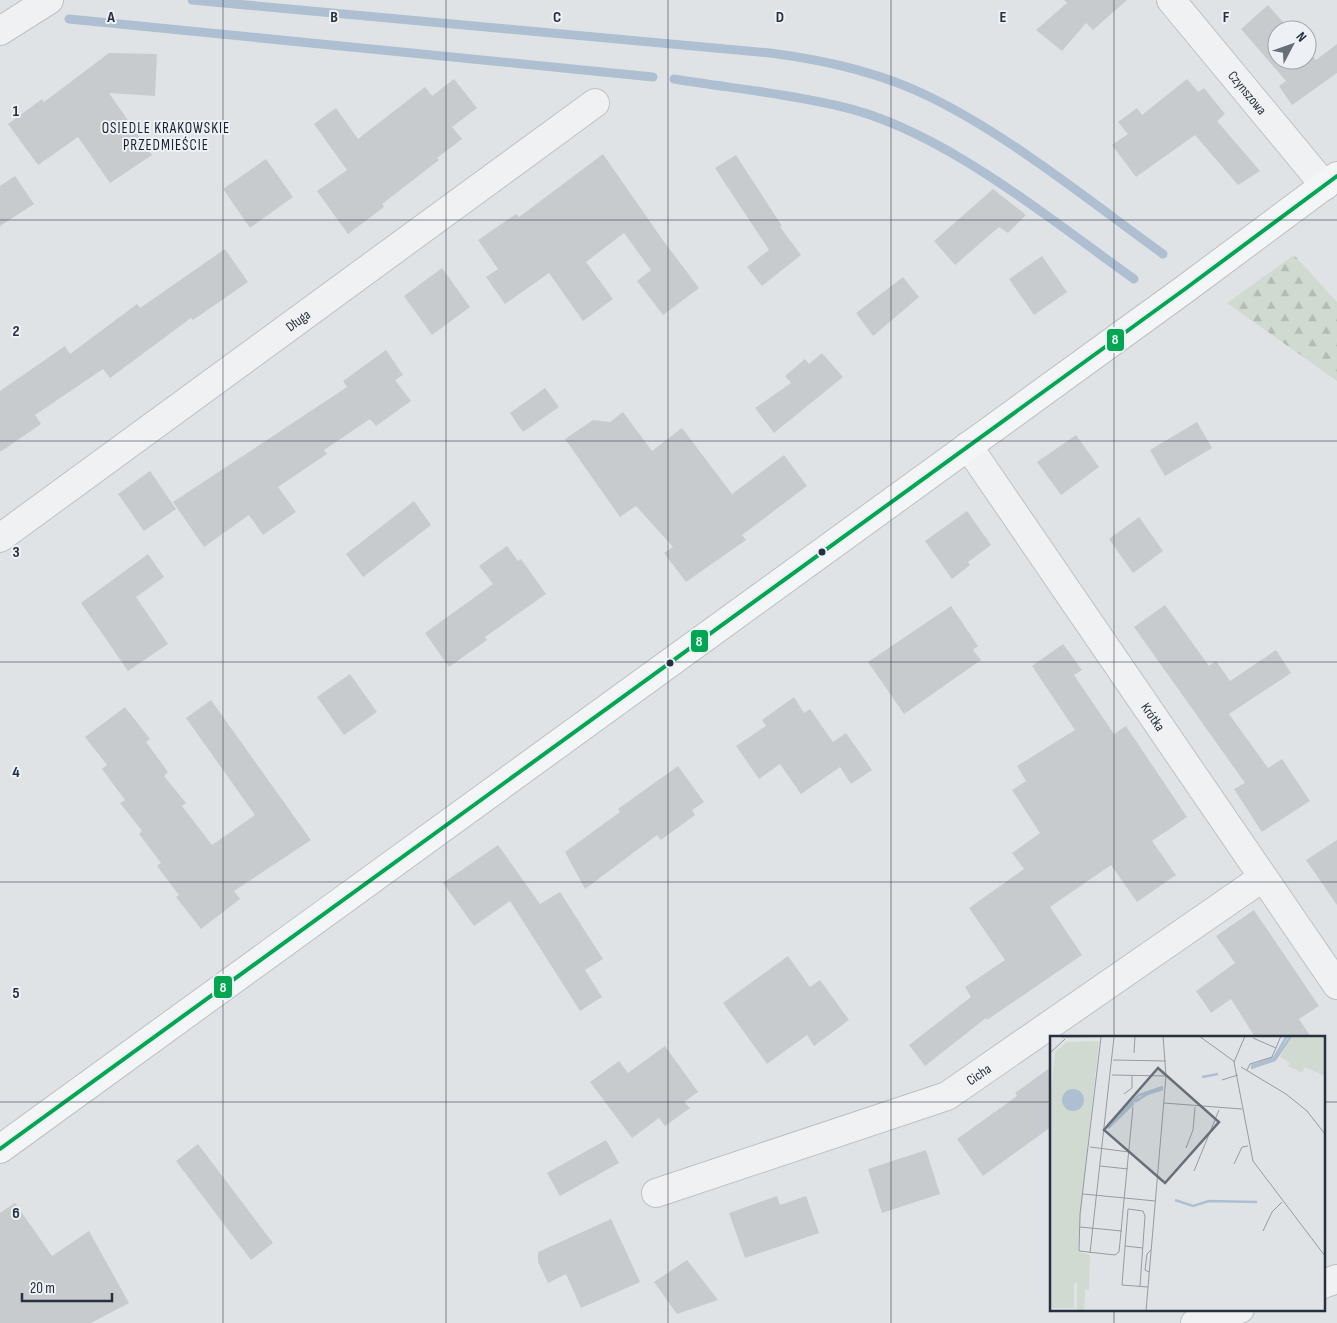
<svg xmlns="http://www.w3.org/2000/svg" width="1337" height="1323" viewBox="0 0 1337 1323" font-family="'Sofia Sans Condensed',sans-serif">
<defs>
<pattern id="forest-firs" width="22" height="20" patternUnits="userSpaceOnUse" patternTransform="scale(1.25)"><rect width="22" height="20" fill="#d1dad1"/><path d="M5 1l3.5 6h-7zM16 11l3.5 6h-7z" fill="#b3bbb4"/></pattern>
</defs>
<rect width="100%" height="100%" fill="#e0e3e6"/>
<path fill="url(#forest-firs)" d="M1294 255 1337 302V381L1227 303Z"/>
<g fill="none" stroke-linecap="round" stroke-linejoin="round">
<g stroke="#aebfd2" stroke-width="9">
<path d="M192 0 770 53C825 60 880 72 930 97 1010 136 1091 202 1163 254"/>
<path d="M69 19 653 77"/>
<path d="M674 79C729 88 785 93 839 106 942 129 1048 218 1134 279"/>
</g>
</g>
<g fill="#c8cbce">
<path d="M1064 0H1127L1093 30 1086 23 1062 51 1036 30 1067 3Z"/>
<path d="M1268 5 1290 30H1277V60H1307V50L1316 60 1337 44V73L1292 105 1279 86 1286 81 1241 29Z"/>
<path d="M109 53 157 54 155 96 109 93 152 155 110 183 78 137 38 165 8 124 42 99 44 102Z"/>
<path d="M454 79 477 108 452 127 462 139 437 158 439 160 382 204 384 207 348 234 317 191 347 170 314 124 336 108 358 139 425 87 432 96Z"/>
<path d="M1187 79 1198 92 1204 88 1225 114 1217 121 1260 171 1238 185 1195 135 1136 177 1112 145 1128 134 1118 122 1137 108 1142 115Z"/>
<path d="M603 154 662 239 699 288 663 315 637 281 651 270 624 233 586 262 613 299 583 321 549 273 505 304 486 277 498 269 478 240 516 214 519 217Z"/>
<path d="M736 155 782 226 780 227 801 255 762 286 747 267 769 250 715 168Z"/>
<path d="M266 159 293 197 250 228 223 189Z"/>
<path d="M15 176 34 204 0 226V186Z"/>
<path d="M993 189 1026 215 1008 233 999 227 955 265 934 241Z"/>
<path d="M225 249 248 282 193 320 191 318 110 378 103 369 35 415 41 424 0 452V391L65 346 70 354 137 304 140 308Z"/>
<path d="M1042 256 1067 292 1034 315 1009 279Z"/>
<path d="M442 268 470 307 432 335 404 296Z"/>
<path d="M903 277 919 297 873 336 856 313Z"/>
<path d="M386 350 403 375 395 380 411 401 376 426 370 419 324 450 327 454 278 487 296 512 263 535 249 515 204 547 173 502 347 387 343 381Z"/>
<path d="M822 353 843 377 774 433 755 408 791 383 785 376 805 359 809 364Z"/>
<path d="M545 388 559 407 523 432 510 413Z"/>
<path d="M623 412 652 451 682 428 732 494 784 455 807 486 742 535 746 540 686 582 664 553 673 547 636 506 620 517 565 439 593 420 610 422Z"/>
<path d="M1197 422 1212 448 1165 476 1150 450Z"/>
<path d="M1076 435 1099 467 1061 495 1037 462Z"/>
<path d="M150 471 176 509 144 531 118 494Z"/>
<path d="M414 501 431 525 363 577 346 554Z"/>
<path d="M967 511 991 545 968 562 970 565 952 579 925 541Z"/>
<path d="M1139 517 1163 551 1133 573 1109 539Z"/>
<path d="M507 546 518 561 521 559 546 594 485 637 487 640 449 667 425 633 493 584 479 566Z"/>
<path d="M148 554 164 577 136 597 168 644 128 671 81 603Z"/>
<path d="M1165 605 1209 666 1216 661 1230 681 1276 650 1291 673 1229 714 1268 768 1282 759 1310 801 1262 832 1234 789 1245 783 1134 627Z"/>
<path d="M951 606 978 646 973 650 981 660 904 714 868 662Z"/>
<path d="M1063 644 1082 670 1074 675 1114 734 1126 726 1187 817 1152 841 1176 875 1137 902 1111 865 1050 907 1082 955 987 1020 986 1018 925 1066 909 1045 971 997 965 987 1005 960 969 908 1024 869 1012 853 1040 833 1012 790 1026 781 1017 766 1075 730 1032 666Z"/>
<path d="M350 674 377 712 344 735 317 697Z"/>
<path d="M794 697 804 713 810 709 833 742 846 733 872 770 851 784 840 767 801 794 780 764 759 779 736 746 766 726 762 720Z"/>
<path d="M211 700 311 840 234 891 240 899 201 929 176 897 179 895 157 866 161 863 139 834 142 831 120 803 125 800 102 769 107 765 85 737 125 707 150 739 146 742 168 772 164 776 186 803 182 806 212 845 255 815 186 718Z"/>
<path d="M678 766 704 802 692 810 695 815 661 840 657 835 585 889 565 852 620 812 618 809Z"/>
<path d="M1337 840V905L1306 860Z"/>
<path d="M498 845 540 904 560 892 603 959 585 970 602 997 580 1011 510 901 474 926 443 883Z"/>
<path d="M1254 910 1319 1006 1299 1019 1311 1037H1255L1231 999 1211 1013 1196 991 1235 963 1216 936Z"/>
<path d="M788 956 810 987 820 980 849 1020 814 1046 807 1035 767 1064 723 1003Z"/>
<path d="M665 1046 698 1092 684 1102 690 1108 665 1126 659 1118 632 1138 590 1082 619 1061 628 1073Z"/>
<path d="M1051 1067V1127L983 1176 957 1139 1017 1096 1015 1093Z"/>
<path d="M606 1140 619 1163 560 1196 547 1173Z"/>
<path d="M198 1144 273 1243 251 1260 176 1161Z"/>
<path d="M926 1150 940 1194 882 1213 868 1169Z"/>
<path d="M777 1196 780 1205 806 1196 819 1233 745 1258 729 1213Z"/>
<path d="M15 1203 52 1256 89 1231 129 1303 91 1323H0V1213Z"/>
<path d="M611 1219 640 1282 581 1308 566 1274 548 1283 538 1262V1252Z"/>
<path d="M687 1260 718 1300 677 1314 654 1282Z"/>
</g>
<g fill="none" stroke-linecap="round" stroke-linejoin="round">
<defs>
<g id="minor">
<path id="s1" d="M1171 0 1325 186"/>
<path d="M0 31 49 0"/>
<path id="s2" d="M968 446 1337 985"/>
<path id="s3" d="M0 538 595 103"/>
<path id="s4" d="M656 1193 947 1096 1262 878"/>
<path d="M1323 1284 1337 1279"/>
<path d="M1195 1323 1240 1309"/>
</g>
<path id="primary" d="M0 1149 1185 289 1337 176"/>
</defs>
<use href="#minor" stroke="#bec1c4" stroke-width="30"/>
<use href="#primary" stroke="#bcc0c4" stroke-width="30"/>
<use href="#minor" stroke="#f0f1f2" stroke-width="28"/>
<use href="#primary" stroke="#f4f5f6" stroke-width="28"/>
<defs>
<path id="bus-1" d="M0 1149 1185 289 1337 176"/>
</defs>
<use href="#bus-1" stroke="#edf1f5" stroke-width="8"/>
<use href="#bus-1" stroke="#00a651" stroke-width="4"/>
</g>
<path fill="none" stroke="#27303f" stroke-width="1" stroke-opacity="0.55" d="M223 0V1323M446 0V1323M668 0V1323M891 0V1323M1114 0V1037M0 220H1337M0 441H1337M0 662H1337M0 882H1337M0 1102H1051M1323 1102H1337M1114 1309V1323"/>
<g fill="#27303f" stroke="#edf1f5" stroke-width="2">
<circle cx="822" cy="552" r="4.5"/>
<circle cx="670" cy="663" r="4.5"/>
</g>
<g text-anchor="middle" stroke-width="4" stroke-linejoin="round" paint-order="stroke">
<g font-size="14" fill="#27303f" stroke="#edf1f5">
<text dy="5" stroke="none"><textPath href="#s1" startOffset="120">Czynszowa</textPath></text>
<text dy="5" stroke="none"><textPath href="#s3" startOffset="369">Długa</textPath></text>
<text dy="5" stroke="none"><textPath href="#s2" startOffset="328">Krótka</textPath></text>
<text dy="5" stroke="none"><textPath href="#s4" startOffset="345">Cicha</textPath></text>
</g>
<g font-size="15" letter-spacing="1" fill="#19212f" stroke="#edf1f5">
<text x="166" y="133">OSIEDLE KRAKOWSKIE<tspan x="166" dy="17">PRZEDMIEŚCIE</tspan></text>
</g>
</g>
<g transform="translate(1050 1036)">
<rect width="275" height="275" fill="#e0e3e6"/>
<path d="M241 0H275V40L255 31 252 37 238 30 240 27 230 21ZM38 106 28 216 40 219 39 254H35L34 275H27V247L2 248 0 253V113Z" fill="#d1dad1"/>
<path d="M49 5 38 106 0 142V64L5 16 17 6ZM24 247V272H0L1 248Z" fill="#d1dad1"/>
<path d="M12 64a11 11 0 1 1 22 0a11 11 0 1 1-22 0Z" fill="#aebfd2"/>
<path fill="none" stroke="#aebfd2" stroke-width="2.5" d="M201 30 224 22 237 0M201 32 225 24 241 0M152 41 168 38M85 66 97 58 113 53M58 89 89 59 113 51M58 92 84 67M125 164 143 170 159 165 207 166"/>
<path fill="none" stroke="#969ba3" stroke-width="1" d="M149 0 185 26M11 1 98 0M51 1 30 178 29 215 65 219 69 216 83 71M203 2 226 12M0 17 15 3M84 17 85 1M63 24 116 25M184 26 203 125 275 220M184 26 195 0M191 31 236 58 257 75 275 98M197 34 200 28 222 21 231 0M62 39 116 40M172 44 188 39M74 58 82 52V40M114 67 192 73M40 111 79 116M136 112 143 94 145 71M184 128 192 111 198 110M50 130 78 133M144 135 169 74M33 158 75 162M75 162 105 165M30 191 72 195M213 195 222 176 232 166M75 210 93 212M40 217 64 1M99 236 95 234 97 218 101 214M90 250 95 180 93 175 78 173 72 249 98 251M96 275 116 40 113 0"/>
<path fill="#686f79" fill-opacity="0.15" stroke="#686f79" stroke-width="2.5" d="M108 32 169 86 115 147 54 94Z"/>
<rect width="275" height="275" fill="none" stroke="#27303f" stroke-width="2.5"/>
</g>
<g font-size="16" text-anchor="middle" font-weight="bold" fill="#27303f" stroke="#edf1f5" stroke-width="4" stroke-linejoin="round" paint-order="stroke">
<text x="111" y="22">A</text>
<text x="334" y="22">B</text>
<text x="557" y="22">C</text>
<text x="780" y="22">D</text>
<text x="1003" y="22">E</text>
<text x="1226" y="22">F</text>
<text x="16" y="116">1</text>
<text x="16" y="336">2</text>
<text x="16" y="557">3</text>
<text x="16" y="777">4</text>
<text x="16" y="998">5</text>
<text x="16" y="1218">6</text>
</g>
<g stroke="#edf1f5" stroke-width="2">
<rect x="1106" y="328" width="19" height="24" rx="5" fill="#00a651"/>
<rect x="690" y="629" width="19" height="24" rx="5" fill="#00a651"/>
<rect x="213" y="975" width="20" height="24" rx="5" fill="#00a651"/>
</g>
<g font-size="14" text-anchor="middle" font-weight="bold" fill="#fff">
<text x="1115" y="344">8</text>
<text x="699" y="646">8</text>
<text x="223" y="992">8</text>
</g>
<g transform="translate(1292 45) rotate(49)"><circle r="24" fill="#edf1f5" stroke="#9ea4ac"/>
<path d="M0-4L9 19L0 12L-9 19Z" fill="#686f79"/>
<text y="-8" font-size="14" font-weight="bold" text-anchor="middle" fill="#27303f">N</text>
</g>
<path d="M22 1293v8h90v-8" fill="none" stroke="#27303f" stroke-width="2.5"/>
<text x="30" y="1293" font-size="15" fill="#27303f" stroke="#edf1f5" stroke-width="4" paint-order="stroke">20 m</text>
</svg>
